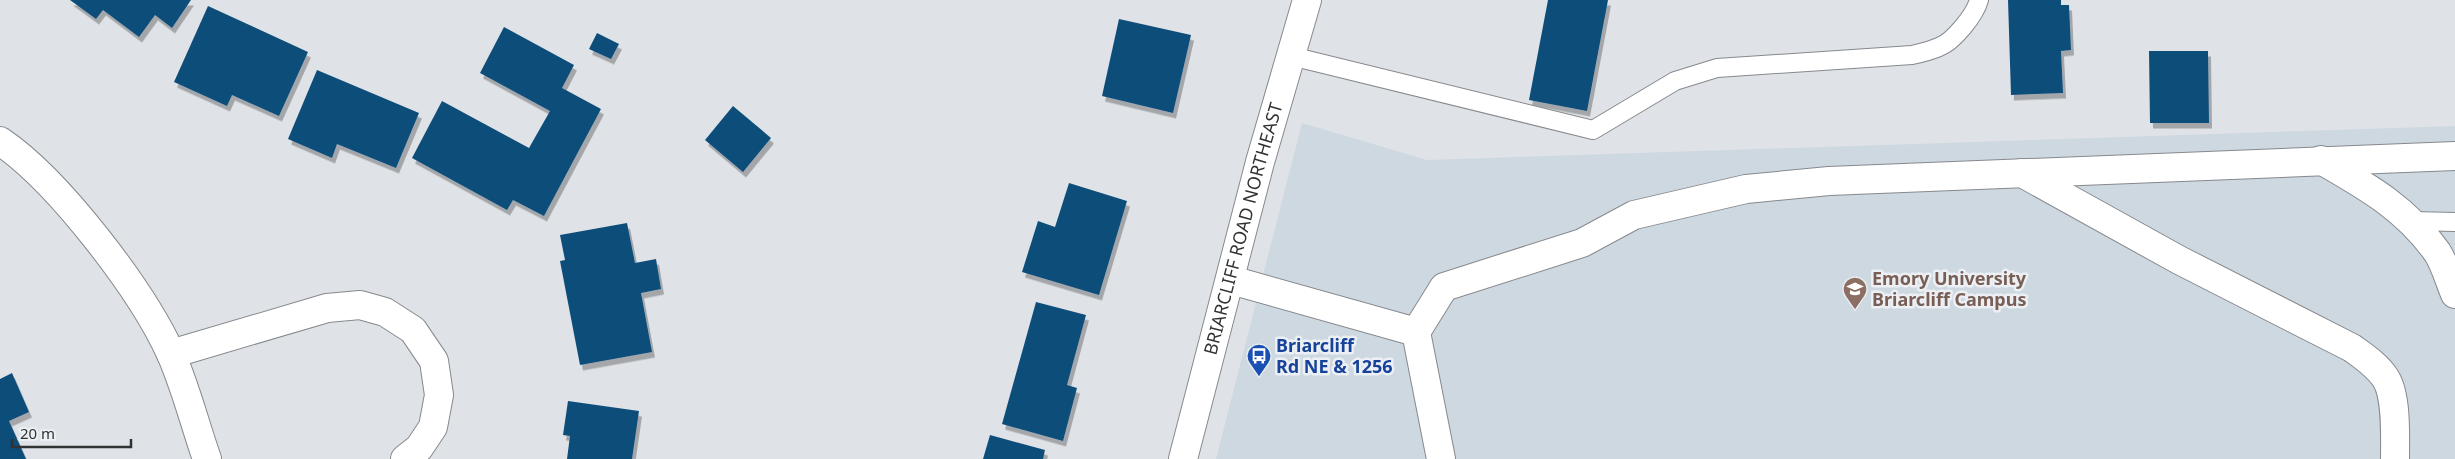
<svg xmlns="http://www.w3.org/2000/svg" width="2455" height="459" viewBox="0 0 2455 459" font-family="'Noto Sans',sans-serif">
<defs>
<filter id="shadow"><feDropShadow dx="3" dy="5.5" stdDeviation="0" flood-color="#0004"/></filter>
</defs>
<rect width="100%" height="100%" fill="#dfe3e7"/>
<path fill="#ced8e1" d="M1302 123 1427 160 2455 126V459H1216Z"/>
<g fill="#114d7a" filter="url(#shadow)">
<path d="M70 0H191L172 28 155 15 139 37 103 10 96 19Z"/>
<path d="M1548 0H1608L1587 111 1529 100Z"/>
<path d="M2008 0H2061V5H2069L2071 50 2061 51 2063 93 2011 95Z"/>
<path d="M208 6 308 52 279 116 232 95 227 106 174 82Z"/>
<path d="M1119 19 1191 35 1173 113 1102 96Z"/>
<path d="M504 27 574 65 562 88 601 109 544 216 513 200 507 210 412 158 442 101 529 148 550 111 480 73Z"/>
<path d="M597 33 619 44 611 59 589 49Z"/>
<path d="M2149 51H2208L2209 123H2150Z"/>
<path d="M317 70 419 113 396 168 337 144 332 158 288 139Z"/>
<path d="M733 106 771 138 743 172 705 140Z"/>
<path d="M1069 183 1127 201 1099 295 1022 272 1038 221 1055 227Z"/>
<path d="M627 223 635 263 656 259 661 289 641 293 652 352 580 365 560 261 565 260 560 235Z"/>
<path d="M1036 302 1086 315 1067 385 1077 388 1063 441 1002 424Z"/>
<path d="M12 373 29 412 9 421 26 459H0V379Z"/>
<path d="M568 401 639 411 632 459H567L570 436 563 435Z"/>
<path d="M990 435 1045 450 1043 459H983Z"/>
</g>
<g fill="none" stroke-linecap="round" stroke-linejoin="round">
<defs>
<g id="lane">
<path d="M1291 56 1593 130 1675 81 1717 68 1912 55C1921 53 1930 51 1939 47 1953 42 1975 15 1979 0"/>
<path d="M2411 221 2455 222"/>
</g>
<g id="street">
<path d="M0 141C58 180 142 290 171 354 186 388 195 425 207 459"/>
<path d="M2321 160C2366 186 2406 208 2437 252 2445 264 2449 280 2455 294"/>
<path d="M2022 173 2179 260 2352 348C2363 356 2378 366 2386 379 2397 397 2395 438 2395 459"/>
<path d="M1231 280 1416 332 1441 459"/>
<path d="M1416 332 1444 287 1582 243 1634 215 1746 189 1829 181 2455 156"/>
<path d="M171 354 327 308 360 305 385 312 413 330 434 361 439 395 433 427 419 448 405 459"/>
</g>
<g id="secondary">
<path id="s1" d="M1183 459 1260 162 1307 0"/>
</g>
</defs>
<use href="#lane" stroke="#86898d" stroke-width="20"/>
<use href="#street" stroke="#86898d" stroke-width="30"/>
<use href="#secondary" stroke="#86898d" stroke-width="30"/>
<use href="#lane" stroke="#fff" stroke-width="18"/>
<use href="#street" stroke="#fff" stroke-width="28"/>
<use href="#secondary" stroke="#fff" stroke-width="28"/>
</g>
<defs>
<symbol id="university-pin" viewBox="-11 -11 22 30"><path d="M0 17L-7.5 6A9.5 9.5 0 1 1 7.5 6Z" fill="#8d6e63" stroke="#ecf0f4"/><path d="M0-5L7-2L0 1L-7-2ZM-4 1L0 2.5L4 1V4Q0 6-4 4Z" fill="#fff"/></symbol>
<symbol id="bus-pin" viewBox="-11 -11 22 30"><path d="M0 17L-7.5 6A9.5 9.5 0 1 1 7.5 6Z" fill="#1a4fb4" stroke="#ecf0f4"/><path d="M-5-6H5V4H4V6H2V4H-2V6H-4V4H-5ZM-3.5-4V0h7V-4ZM-3.5 1.2v1.5H-2V1.2ZM2 1.2v1.5H3.5V1.2Z" fill="#fff"/></symbol>
</defs>
<g fill-rule="evenodd">
<use href="#university-pin" x="1841" y="275" width="28" height="38"/>
<use href="#bus-pin" x="1245" y="342" width="28" height="38"/>
</g>
<g text-anchor="middle" stroke-width="5" stroke-linejoin="round" paint-order="stroke">
<g font-size="18" fill="#313234" stroke="#ecf0f4">
<text dy="6" stroke="none"><textPath href="#s1" startOffset="238">BRIARCLIFF ROAD NORTHEAST</textPath></text>
</g>
<g font-size="18" font-weight="bold" fill="#785e54" stroke="#ecf0f4" text-anchor="start">
<text x="1872" y="285">Emory University<tspan x="1872" dy="21">Briarcliff Campus</tspan></text>
</g>
<g font-size="18" font-weight="bold" fill="#164399" stroke="#ecf0f4" text-anchor="start">
<text x="1276" y="352">Briarcliff<tspan x="1276" dy="21">Rd NE &amp; 1256</tspan></text>
</g>
</g>
<path d="M12 439v8h119v-8" fill="none" stroke="#313234" stroke-width="2.5"/>
<text x="20" y="439" font-size="15" fill="#313234" stroke="#ecf0f4" stroke-width="4" paint-order="stroke">20 m</text>
</svg>
